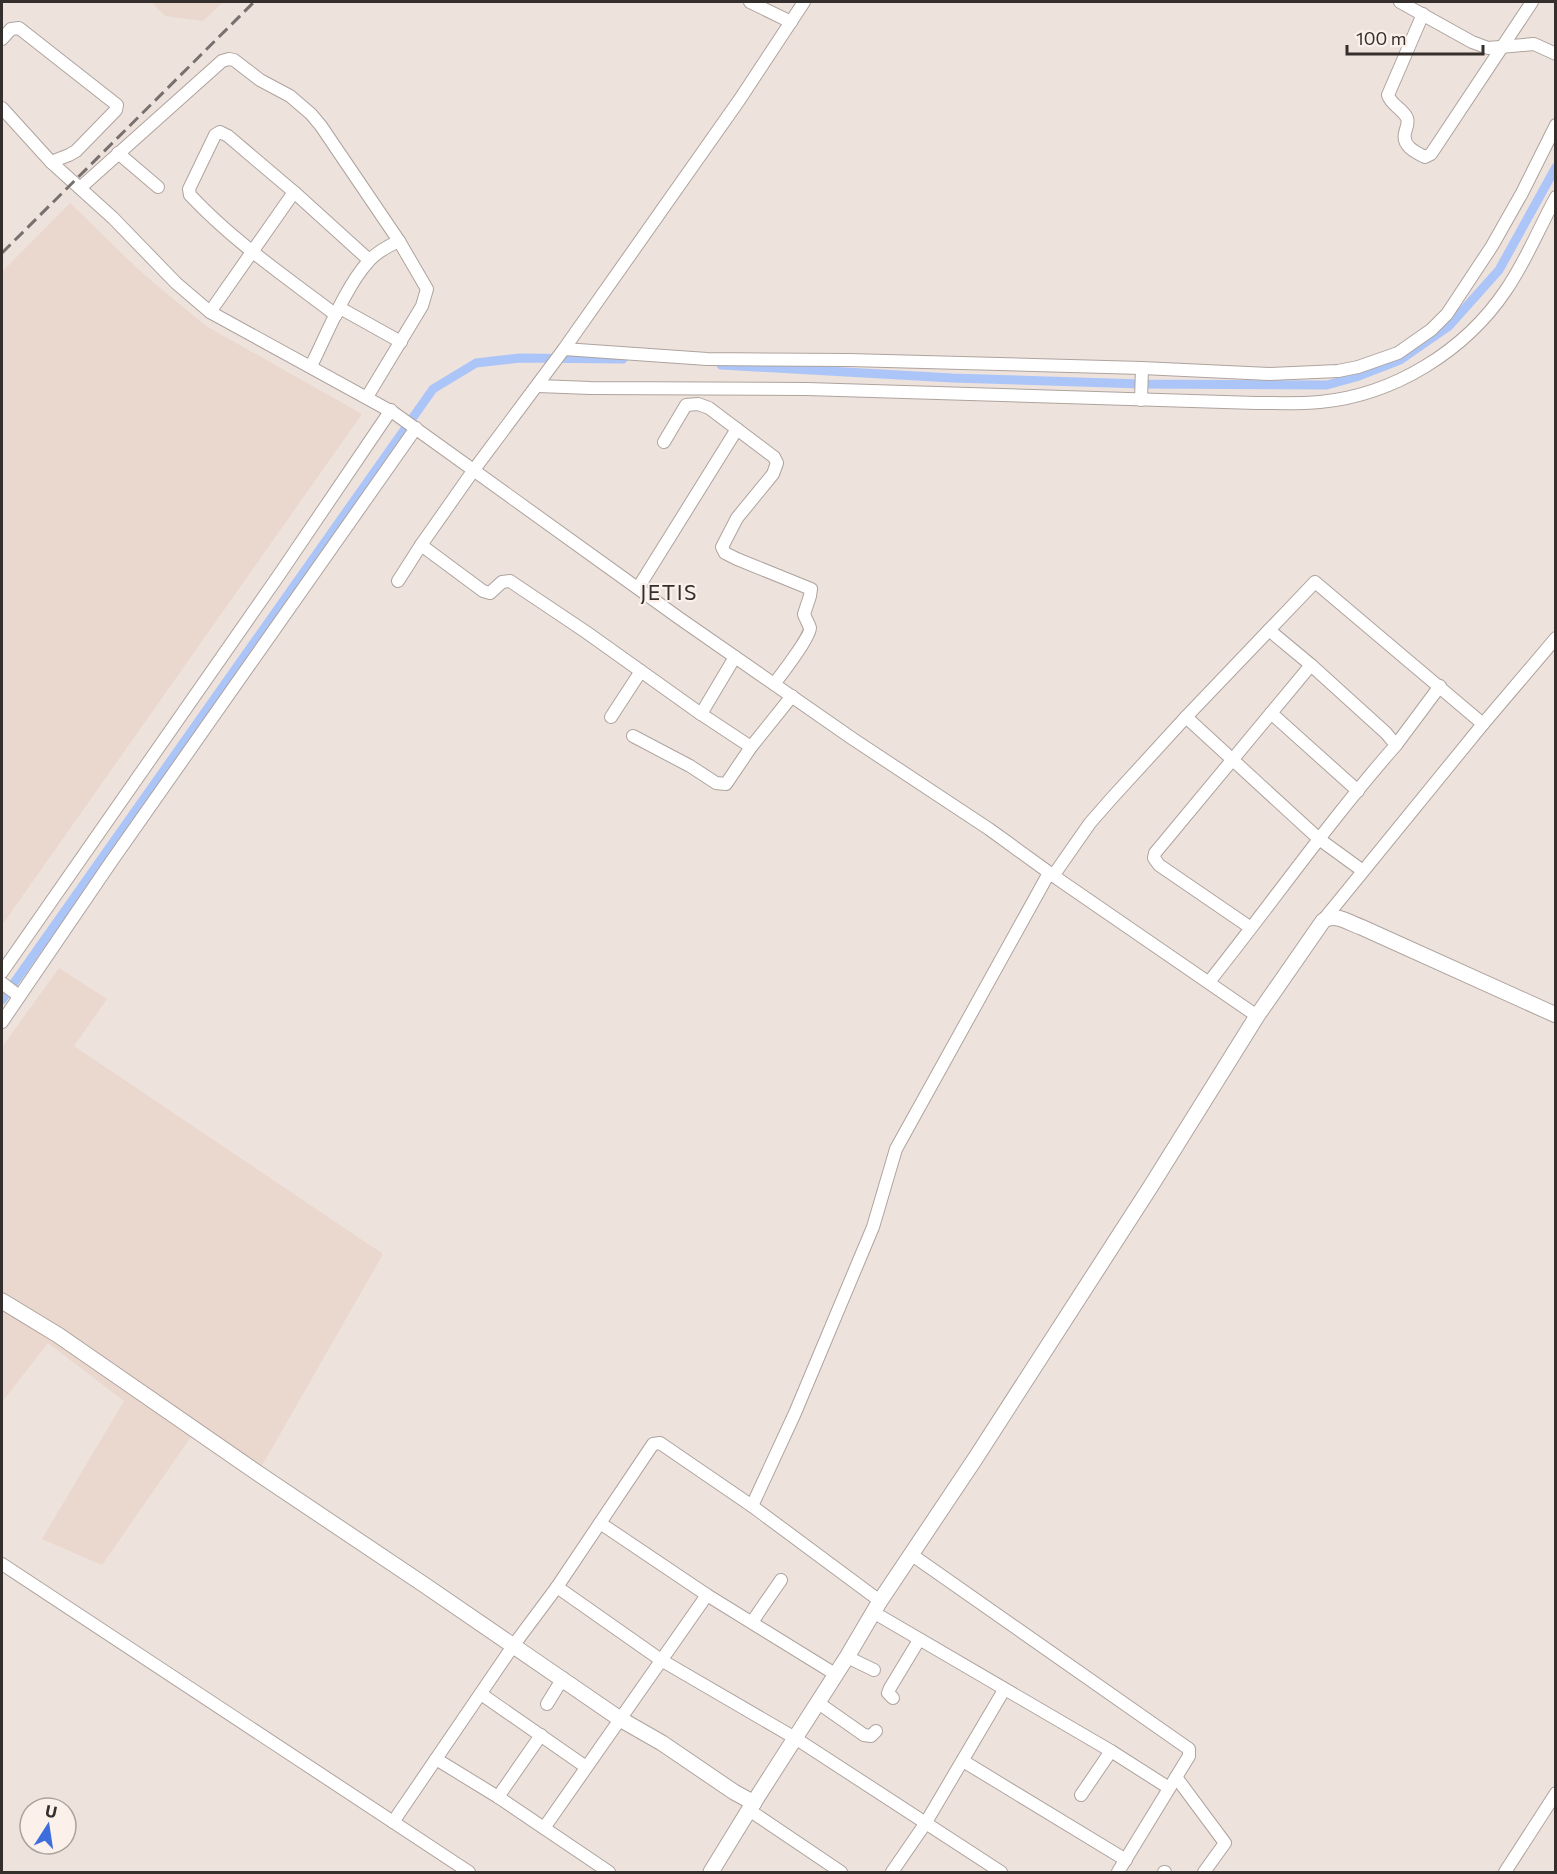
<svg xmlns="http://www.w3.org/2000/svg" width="1557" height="1874" viewBox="0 0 1557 1874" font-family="Commissioner,sans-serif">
<rect width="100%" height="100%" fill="#eee2dd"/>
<g fill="#ead7cd">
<path d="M151 2H223L203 21 165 16Z"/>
<path d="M70 203 142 273 206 326 362 414 2 925V272Z"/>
<path d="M59 968 107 999 74 1046 383 1254 256 1476 195 1431 102 1565 42 1539 124 1401 48 1343 2 1402V1047Z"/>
</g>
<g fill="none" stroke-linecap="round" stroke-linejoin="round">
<g stroke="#abc5f9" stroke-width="9">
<path d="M721 365 952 378 1142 384 1327 385 1356 377 1400 360 1449 326 1499 270 1556 167"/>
<path d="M2 1000 433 389 476 363 520 358 623 359"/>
</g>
<defs>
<g id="minor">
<path d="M750 2 791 22"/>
<path d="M1400 2 1472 42 1488 48 1534 44 1556 54"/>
<path d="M1423 14 1388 95C1391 105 1403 109 1407 118 1409 123 1406 128 1405 133 1402 146 1415 152 1425 157L1431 154 1532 2"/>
<path d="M2 39 11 29 19 28 117 105 116 110 76 151 69 155 51 162"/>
<path d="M2 108 51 162 113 218 176 283 210 312 394 413 679 618 853 739 989 829 1058 879 1257 1016"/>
<path d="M118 153 158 187"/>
<path d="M80 188 222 61 229 59 234 60 260 80 290 96 311 114 321 126 399 241 427 289 422 306 367 397"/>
<path d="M340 308 401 342"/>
<path d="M210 312 294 192"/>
<path d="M336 315C286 277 233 241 190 195L189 189 215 135 220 132 228 136 294 192 369 260"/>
<path d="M564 349 707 359 849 360 1142 368 1269 374 1338 371 1358 367 1398 353 1431 330 1447 314 1492 246 1522 193 1556 125"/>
<path d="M311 366C326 336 346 286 368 262 376 252 388 246 399 241"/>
<path d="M538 386 590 388 807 389 1256 403C1277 403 1299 404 1320 402 1394 395 1465 351 1506 290 1526 261 1539 228 1556 197"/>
<path d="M1141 400 1142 368"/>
<path d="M664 442 686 405 698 404 709 408 774 457 777 463 773 474 737 518 722 547 725 553 737 559 811 589 810 596 804 614C805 618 809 624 810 628 811 636 781 675 774 684"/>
<path d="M421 545 483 591 490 593 502 582 510 581 586 632 701 714 751 747"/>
<path d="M398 581 421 545 473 471 564 349 740 99 804 2"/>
<path d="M638 588 737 429"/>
<path d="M1269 630 1311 665"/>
<path d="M1271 713 1358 791"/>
<path d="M701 714 735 657"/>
<path d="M611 717 641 671"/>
<path d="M1186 717 1319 839 1363 871"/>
<path d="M633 736 690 766 716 783 726 784 751 747 792 696"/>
<path d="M1396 745 1440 686"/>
<path d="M1053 876 1090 823 1111 799 1186 717 1315 582 1483 724"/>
<path d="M1325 918 1483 724 1556 638"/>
<path d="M2 972 279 575 391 410"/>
<path d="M1209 982C1272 903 1330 820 1396 745L1386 733 1311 665 1155 853 1154 858 1159 865 1251 928"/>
<path d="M2 983 19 996"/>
<path d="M2 1022 111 862 416 428"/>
<path d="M752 1506 795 1413 873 1227 896 1149 1049 873"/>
<path d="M600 1523 707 1595 835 1674"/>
<path d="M912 1555 1189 1749V1756L1118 1872"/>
<path d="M2 1564 469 1872"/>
<path d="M557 1587 661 1660 795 1738 1001 1872"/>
<path d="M873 1612 1111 1751 1169 1788"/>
<path d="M752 1622 781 1580"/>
<path d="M847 1657 874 1670"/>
<path d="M481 1694 586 1767"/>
<path d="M893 1698 888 1693 890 1688 919 1640"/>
<path d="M817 1702 864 1735 871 1736 876 1731"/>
<path d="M547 1704 563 1678"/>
<path d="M436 1759 498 1797 609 1872"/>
<path d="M963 1761 1126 1860"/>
<path d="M1176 1777 1225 1843 1204 1872"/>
<path d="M1081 1795 1111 1751"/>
<path d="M498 1797 541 1735"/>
<path d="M749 1810 841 1872"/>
<path d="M393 1822 513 1646 557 1587 653 1444 660 1443 752 1506 880 1601"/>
<path d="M544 1828 707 1595"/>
<path d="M892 1872 925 1824 1004 1690"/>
<path d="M1164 1872H1165"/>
<path d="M1505 1872 1556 1793"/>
</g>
<g id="major">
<path d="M2 1301 58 1335 259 1474 426 1586 620 1719 662 1743 734 1792 754 1803"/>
<path d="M711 1872 749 1810 847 1657 880 1601 975 1459 1151 1186 1257 1016 1323 921C1334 912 1349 923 1361 927L1556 1015"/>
</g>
</defs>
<use href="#minor" stroke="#aea39e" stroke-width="14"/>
<use href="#major" stroke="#aea39e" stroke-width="17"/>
<use href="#minor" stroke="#fff" stroke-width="12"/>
<use href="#major" stroke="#fff" stroke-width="15"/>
<path stroke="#78706d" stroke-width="3" stroke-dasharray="12 6" stroke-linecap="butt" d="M2 253 254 2"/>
</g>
<g text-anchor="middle" stroke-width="4.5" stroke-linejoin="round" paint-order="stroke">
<g font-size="21" letter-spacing="1.5" fill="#342f2d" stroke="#fbf0ea">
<text x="669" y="600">JETIS</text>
</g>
</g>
<rect width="1557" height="1874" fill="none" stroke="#342f2d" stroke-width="6"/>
<g transform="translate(48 1826) rotate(12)"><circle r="28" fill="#fbf0ea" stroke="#aba39e" stroke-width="1.5"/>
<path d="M0-4.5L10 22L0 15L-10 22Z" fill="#3e6dde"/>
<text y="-9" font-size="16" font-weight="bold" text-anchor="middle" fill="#342f2d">U</text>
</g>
<path d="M1347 45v9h136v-9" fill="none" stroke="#342f2d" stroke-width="3"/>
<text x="1356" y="45" font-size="18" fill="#342f2d" stroke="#fbf0ea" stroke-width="4.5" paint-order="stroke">100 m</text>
</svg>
